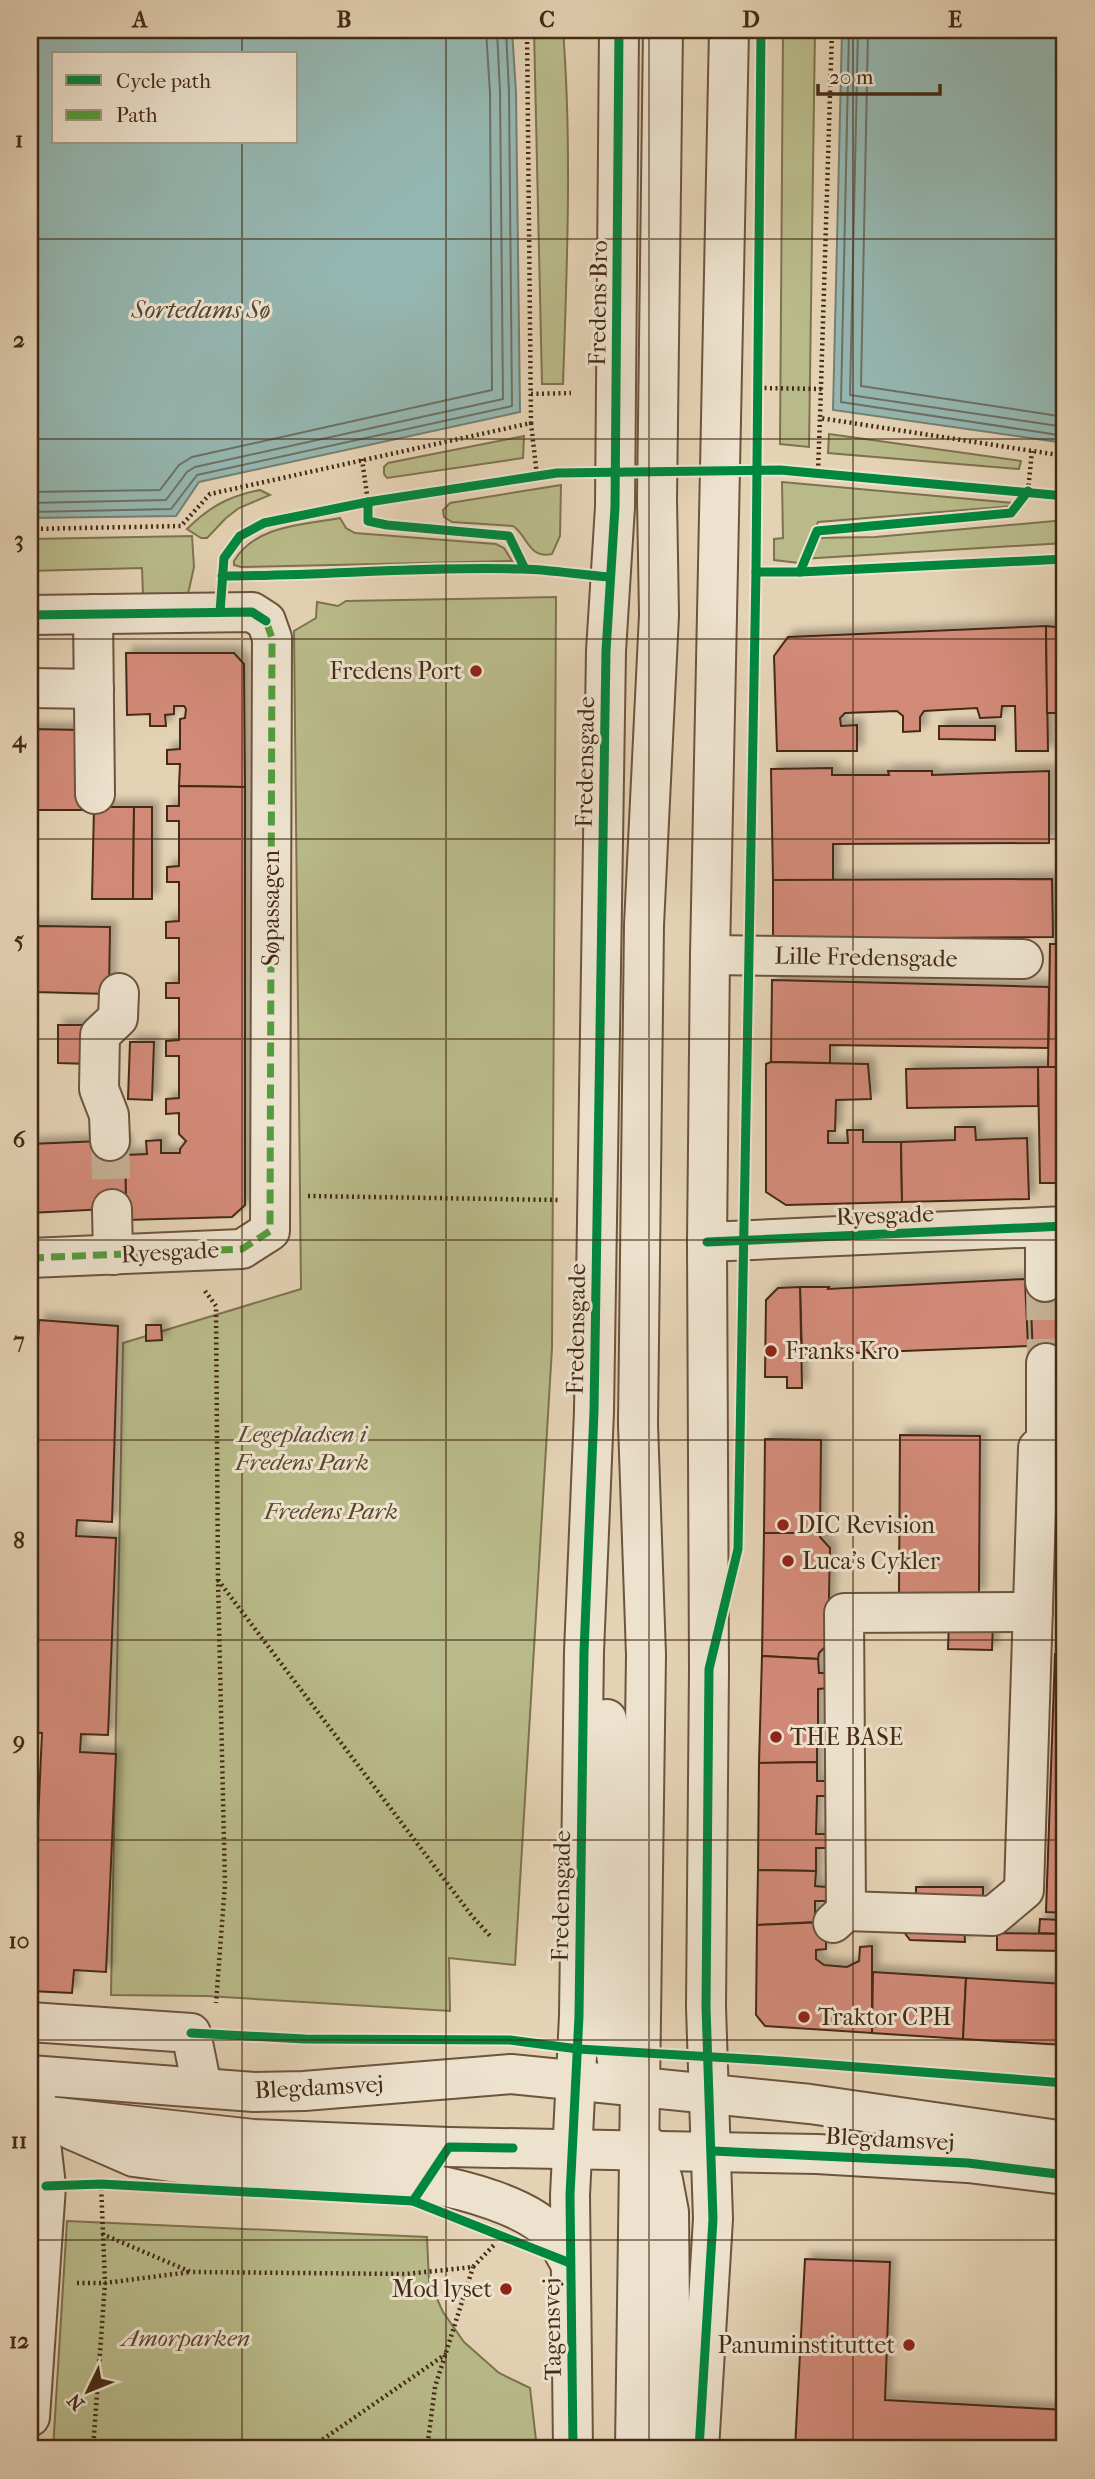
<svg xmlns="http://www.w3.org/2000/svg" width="1095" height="2479" viewBox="0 0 1095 2479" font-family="'IM FELL French Canon',serif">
<defs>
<filter id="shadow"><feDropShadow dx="6" dy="-6" stdDeviation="3.5" flood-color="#0004"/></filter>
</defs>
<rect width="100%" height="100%" fill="#e4d2b4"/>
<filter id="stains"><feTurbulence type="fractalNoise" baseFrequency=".00286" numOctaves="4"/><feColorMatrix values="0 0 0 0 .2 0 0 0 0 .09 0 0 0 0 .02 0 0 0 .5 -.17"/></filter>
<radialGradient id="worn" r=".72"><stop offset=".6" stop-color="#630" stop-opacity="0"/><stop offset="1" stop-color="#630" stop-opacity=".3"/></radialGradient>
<g fill="#b9ba89" stroke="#7f724f" stroke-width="2">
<path d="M534 30H563C572 145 567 268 563 384H542Z"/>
<path d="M783 30H815L809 447 780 444Z"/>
<path d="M829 434 1021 461 1019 469 828 453Z"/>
<path d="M524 436 523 458 387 478 384 474V467L388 463Z"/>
<path d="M782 482 1013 503 1014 506 818 522 811 538 875 537 1065 520V543L801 559 799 563 774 560V539L783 538Z"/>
<path d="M561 485 560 536 552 554C528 559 528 536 513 526L452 522 444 517 443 510 450 503Z"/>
<path d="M260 490 270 495 239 508 226 518 207 538H201L187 529C209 507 229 496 260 490Z"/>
<path d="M340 518 346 528 355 533 496 544 504 548 512 561 241 567 234 565V561C256 525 302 525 340 518Z"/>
<path d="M192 536 194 567 188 594H143L142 568 30 571V539Z"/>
<path d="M556 597 552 1348 515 1965 449 1958 450 2011 207 1996 111 1995 123 1343 301 1289 294 631 316 618 317 602 338 606 346 601Z"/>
<path d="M67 2221 427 2237 429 2281 443 2312 464 2342 499 2373 530 2388 537 2449H53Z"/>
</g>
<g fill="#95b7b1" stroke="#757f73" stroke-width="2" fill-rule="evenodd">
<path d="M30 30H512L516 92 520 412 199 482 176 516 30 518ZM54 54H296V142H54Z"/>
<path d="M842 30H1065V443L833 410Z"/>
</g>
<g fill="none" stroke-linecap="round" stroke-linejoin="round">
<g stroke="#6d7063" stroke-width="2">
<path d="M849 30 841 402 1065 436"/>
<path d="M858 30 850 395 1065 427"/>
<path d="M868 30 861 386 1065 417"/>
<path d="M30 492 160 490 179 465 192 457 492 390 490 93 486 30"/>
<path d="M30 503 166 500 187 472 195 467 503 399 500 92 497 30"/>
<path d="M30 512 171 509 197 475 512 406 509 92 506 30"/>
</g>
</g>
<g fill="#d28a78" stroke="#452a15" stroke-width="2" filter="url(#shadow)">
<path d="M1046 626 1048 751H1016L1015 706H1002L1001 717 980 718 977 708 924 711 920 717V731L903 732V716L897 711 845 713 840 718 841 726 857 725V751H777L774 656 788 637Z"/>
<path d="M1046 626 1065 628V713H1047Z"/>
<path d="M126 653H234L244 664 245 787 179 786 180 764H167V750L180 749V719L185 718 186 709 184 706H174V714L165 715 166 726H150V714L127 715Z"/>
<path d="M939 726H995V740L939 739Z"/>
<path d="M30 729 83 730 82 810H30Z"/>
<path d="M832 768V775H889L888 771H932V775L1049 771V843L833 844V880H773L771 769Z"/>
<path d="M179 786 245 787V1205L232 1217 126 1220 125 1155 147 1154 146 1141 161 1140V1153H180V1149L186 1141 179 1134V1113L166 1114V1099L179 1098V1056H166V1041L179 1040V998H166V983H179V938H166V922L179 921V882H167V867L179 866V821H167V806H179Z"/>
<path d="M94 807H134L133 899H92Z"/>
<path d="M134 807H152V899H133Z"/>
<path d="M1052 879 1053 937 773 939V880Z"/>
<path d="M30 926H36L34 992H30Z"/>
<path d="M36 926 110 927 109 994 34 992Z"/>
<path d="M1050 944H1065V1067H1048Z"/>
<path d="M772 980 1049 987 1048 1048 830 1045V1063L771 1062Z"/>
<path d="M58 1025H92L91 1064 58 1063Z"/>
<path d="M130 1042H154L152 1100 128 1099Z"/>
<path d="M771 1062 868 1064 871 1099 836 1100 835 1131H828V1143H848L847 1130H863V1142H901L902 1202 786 1205 766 1192V1064Z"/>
<path d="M1038 1067H1065V1183H1040Z"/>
<path d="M1038 1067V1106L907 1108 906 1069Z"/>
<path d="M955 1127H975L976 1140 1027 1138 1029 1199 902 1202 901 1142 955 1140Z"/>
<path d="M125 1140 126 1208 30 1213V1144Z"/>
<path d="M1025 1279 1028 1346 802 1355 800 1287H829L828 1289Z"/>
<path d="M1045 1282H1065V1356L1033 1357 1030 1283Z"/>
<path d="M800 1287 802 1388H787V1377H765L766 1300 778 1288Z"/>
<path d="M39 1320 118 1326 112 1522 77 1520 76 1536 116 1538 108 1735 81 1734 80 1752 116 1754 106 1972 74 1970 72 1993 30 1991V1909H34L42 1733 30 1732V1653L36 1519H30V1495Z"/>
<path d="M146 1325H161L162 1340 146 1341Z"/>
<path d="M900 1435 980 1436 979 1594H899Z"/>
<path d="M765 1439 821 1440 820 1533H764Z"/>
<path d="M1062 1508H1065V1574H1064Z"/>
<path d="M764 1533H820V1537L830 1548 828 1644 819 1653 818 1659 762 1656Z"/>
<path d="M949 1622 993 1623 992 1650 948 1649Z"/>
<path d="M1055 1654H1065V1913L1046 1912Z"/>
<path d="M762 1656 818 1659 819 1673H830V1688L818 1689V1727H829V1742L817 1741V1762L759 1763Z"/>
<path d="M817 1762V1781H827V1796H817L816 1834H827V1848H816V1871L758 1870 759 1763Z"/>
<path d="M758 1870 816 1871 815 1886 826 1887V1901H815V1922L757 1925Z"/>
<path d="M916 1887H983V1900L916 1901Z"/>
<path d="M1040 1919 1062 1920V1934L1039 1933Z"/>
<path d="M826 1922V1949L816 1950V1959L824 1965 847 1967 859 1961 860 1947 872 1946V2033L765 2026 756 2015 757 1925Z"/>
<path d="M897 1923 964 1925 965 1942 910 1940Z"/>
<path d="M997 1933 1065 1934V1951L997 1950Z"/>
<path d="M873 1972 966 1978 963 2039 872 2033Z"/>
<path d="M966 1978 1065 1984 1063 2045 963 2039Z"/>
<path d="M805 2259 890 2262 885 2400 1065 2410V2449H795Z"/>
</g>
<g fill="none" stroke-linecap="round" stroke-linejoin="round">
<g stroke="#c4b094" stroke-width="38" stroke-dasharray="38 19" stroke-linecap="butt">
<path d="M110 1141 112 1209"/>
<path d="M1045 1282 1046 1363"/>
</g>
<defs>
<g id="minor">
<path d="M93 614 95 794"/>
<path d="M30 615 252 612 266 621 272 638 270 1231 242 1249 30 1258"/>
<path d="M30 688 94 689"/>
<path d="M710 955 1023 959"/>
<path d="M110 1141 109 1115 99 1089 100 1035 118 1018 119 993"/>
<path d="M112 1209 113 1255"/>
<path d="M1045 1227V1282"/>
<path d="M707 1242 1065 1226"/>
<path d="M1046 1363V1448"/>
<path d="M607 1719 610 1786 609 2014 617 2060 630 2086"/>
<path d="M846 1911 993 1916 1024 1890 1038 1448 1065 1446"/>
<path d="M833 1923 846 1911 844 1613 1033 1612"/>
<path d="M30 2022 191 2033 202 2087"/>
<path d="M30 2075 254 2092 304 2091 511 2074 810 2104 1065 2141"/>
<path d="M30 2114 253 2139 449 2147 817 2154 968 2163 1065 2175"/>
<path d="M72 2130 134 2157 215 2168 425 2183C462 2189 529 2206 554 2236 560 2244 565 2255 570 2263"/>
<path d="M647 2145 663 2180 669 2212 670 2309 666 2449"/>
<path d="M30 2417 46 2186 35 2091"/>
<path d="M573 2449 570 2195 579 2016 584 1652 594 1411 606 651 615 507 619 30"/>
<path d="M635 2449 646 1655 638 1424 644 925 659 615 657 499 663 30"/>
<path d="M699 2449 713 2219 706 2007 709 1669 707 1242 710 955 729 30"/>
</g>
</defs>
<use href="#minor" stroke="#6d543d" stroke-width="42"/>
<g stroke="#452a15" stroke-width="4.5" stroke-dasharray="2 3.5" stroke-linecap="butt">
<path d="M832 30 820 418 1065 456"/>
<path d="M759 388 822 389"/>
<path d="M531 394 571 393"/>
<path d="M531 423 537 476"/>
<path d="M362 459 368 502"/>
<path d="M818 471 820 418"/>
<path d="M1028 491 1032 451"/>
<path d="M30 529 181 526 210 494 531 423 527 30"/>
<path d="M308 1196 558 1200"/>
<path d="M205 1291 216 1306 218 1580 225 1884 216 2003"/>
<path d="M218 1580 472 1916 492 1938"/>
<path d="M102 2234 191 2272 406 2274 473 2267 494 2245"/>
<path d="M77 2283H105L190 2272"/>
<path d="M93 2449 105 2283 101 2184"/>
<path d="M309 2449 446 2354"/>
<path d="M427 2449 435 2387 473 2267"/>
</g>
<use href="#minor" stroke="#ede2ce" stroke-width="38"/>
<path stroke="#549c3d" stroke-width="7" stroke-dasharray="14 7" stroke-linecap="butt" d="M30 1258 242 1249 270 1231 272 638 266 621 262 618"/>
<defs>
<g id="cycleway">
<path d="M368 502V521L387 525 509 536 525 569"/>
<path d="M756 572H800L817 531 1011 513 1028 491"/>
<path d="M800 572 1065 559"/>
<path d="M222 576C322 576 423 566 524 569 552 570 581 575 610 577"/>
<path d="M220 612 224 558 240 536 264 523 368 502 557 473 780 470 1065 496"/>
<path d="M30 615 252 612 266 621"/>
<path d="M707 1242 1065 1226"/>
<path d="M191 2033 305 2039 510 2040 578 2049 779 2061 1065 2083"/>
<path d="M713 2151 968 2163 1065 2175"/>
<path d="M46 2186 101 2184 413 2201 570 2263"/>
<path d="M413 2201 449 2147 513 2148"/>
<path d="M573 2449 570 2195 579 2016 584 1652 594 1411 606 651 615 507 619 30"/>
<path d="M699 2449 713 2219 706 2007 709 1669 738 1549 756 572 761 30"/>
</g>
</defs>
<use href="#cycleway" stroke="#ede2ce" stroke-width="13"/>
<use href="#cycleway" stroke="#00873e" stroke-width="9"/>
</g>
<path fill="none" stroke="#452a15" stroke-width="2" stroke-opacity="0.55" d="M242 30V54M446 30V2449M649 30V2449M853 30V2449M242 142V2449M30 239H1065M30 439H1065M30 639H1065M30 839H1065M30 1039H1065M30 1240H1065M30 1440H1065M30 1640H1065M30 1840H1065M30 2040H1065M30 2240H1065"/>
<g fill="#8f2418" stroke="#ede2ce" stroke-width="2.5">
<circle cx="476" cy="671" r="7"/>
<circle cx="771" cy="1351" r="7"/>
<circle cx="783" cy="1525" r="7"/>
<circle cx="788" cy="1561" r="7"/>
<circle cx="776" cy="1737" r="7"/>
<circle cx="804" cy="2017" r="7"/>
<circle cx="506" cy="2289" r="7"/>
<circle cx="909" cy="2345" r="7"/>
</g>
<g text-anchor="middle" stroke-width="6" stroke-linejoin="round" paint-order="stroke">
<g font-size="24" fill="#452a15" stroke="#ede2ce">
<text transform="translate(598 303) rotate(-89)" y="8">Fredens Bro</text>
<text transform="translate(585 762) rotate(-89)" y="8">Fredensgade</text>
<text transform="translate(271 908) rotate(-90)" y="8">Søpassagen</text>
<text transform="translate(866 957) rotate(1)" y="8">Lille Fredensgade</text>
<text transform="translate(885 1215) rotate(-2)" y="8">Ryesgade</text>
<text transform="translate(170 1252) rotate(-3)" y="8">Ryesgade</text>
<text transform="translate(576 1329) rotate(-89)" y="8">Fredensgade</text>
<text transform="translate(561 1896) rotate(-89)" y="8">Fredensgade</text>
<text transform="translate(319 2087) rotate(-3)" y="8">Blegdamsvej</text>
<text transform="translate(890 2139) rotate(3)" y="8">Blegdamsvej</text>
<text transform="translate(552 2329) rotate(-91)" y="8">Tagensvej</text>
</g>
<g font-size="24" fill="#452a15" stroke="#ede2ce" text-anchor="start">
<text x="462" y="679" text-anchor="end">Fredens Port</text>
<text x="785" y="1359">Franks Kro</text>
<text x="797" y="1533">DIC Revision</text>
<text x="802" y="1569">Luca's Cykler</text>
<text x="790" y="1745">THE BASE</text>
<text x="818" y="2025">Traktor CPH</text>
<text x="492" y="2297" text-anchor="end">Mod lyset</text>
<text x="895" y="2353" text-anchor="end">Panuminstituttet</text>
</g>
<g font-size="24" font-style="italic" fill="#5c472c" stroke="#ede2ce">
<text x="302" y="1442">Legepladsen i<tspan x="302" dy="28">Fredens Park</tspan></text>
<text x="331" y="1519">Fredens Park</text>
<text x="186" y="2346">Amorparken</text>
</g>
<g font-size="26" font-style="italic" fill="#554634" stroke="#ede2ce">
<text x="201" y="318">Sortedams Sø</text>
</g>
</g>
<rect width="1095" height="2479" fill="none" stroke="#e4d2b4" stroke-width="77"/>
<rect x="52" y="52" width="245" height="91" fill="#ede2ce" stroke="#aa9884" stroke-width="2"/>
<rect x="66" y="75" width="35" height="10" fill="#00873e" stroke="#aa9884" stroke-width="2"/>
<text x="116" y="88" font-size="21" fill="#452a15">Cycle path</text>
<rect x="66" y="110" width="35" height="10" fill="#549c3d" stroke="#aa9884" stroke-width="2"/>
<text x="116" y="122" font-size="21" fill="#452a15">Path</text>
<g transform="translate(88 2391) rotate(227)" stroke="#ede2ce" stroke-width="5" paint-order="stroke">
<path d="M0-5L12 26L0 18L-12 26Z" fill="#452a15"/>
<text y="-10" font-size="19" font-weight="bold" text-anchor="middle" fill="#452a15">N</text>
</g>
<path d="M818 84v10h122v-10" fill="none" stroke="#452a15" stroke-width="3.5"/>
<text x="829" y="84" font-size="21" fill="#452a15" stroke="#ede2ce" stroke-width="5" paint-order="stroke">20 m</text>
<rect x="38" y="38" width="1018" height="2402" fill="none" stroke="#452a15" stroke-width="2.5"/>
<g font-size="23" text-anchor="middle" font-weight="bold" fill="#452a15">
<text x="140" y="27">A</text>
<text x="344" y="27">B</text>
<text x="547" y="27">C</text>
<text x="751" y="27">D</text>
<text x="955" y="27">E</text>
<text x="19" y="147">1</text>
<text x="19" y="347">2</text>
<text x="19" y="547">3</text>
<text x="19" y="747">4</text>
<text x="19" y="947">5</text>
<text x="19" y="1147">6</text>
<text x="19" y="1348">7</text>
<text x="19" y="1548">8</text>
<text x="19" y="1748">9</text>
<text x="19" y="1948">10</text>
<text x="19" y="2148">11</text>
<text x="19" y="2348">12</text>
</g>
<rect width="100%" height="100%" filter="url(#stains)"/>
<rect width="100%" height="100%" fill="url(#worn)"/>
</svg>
